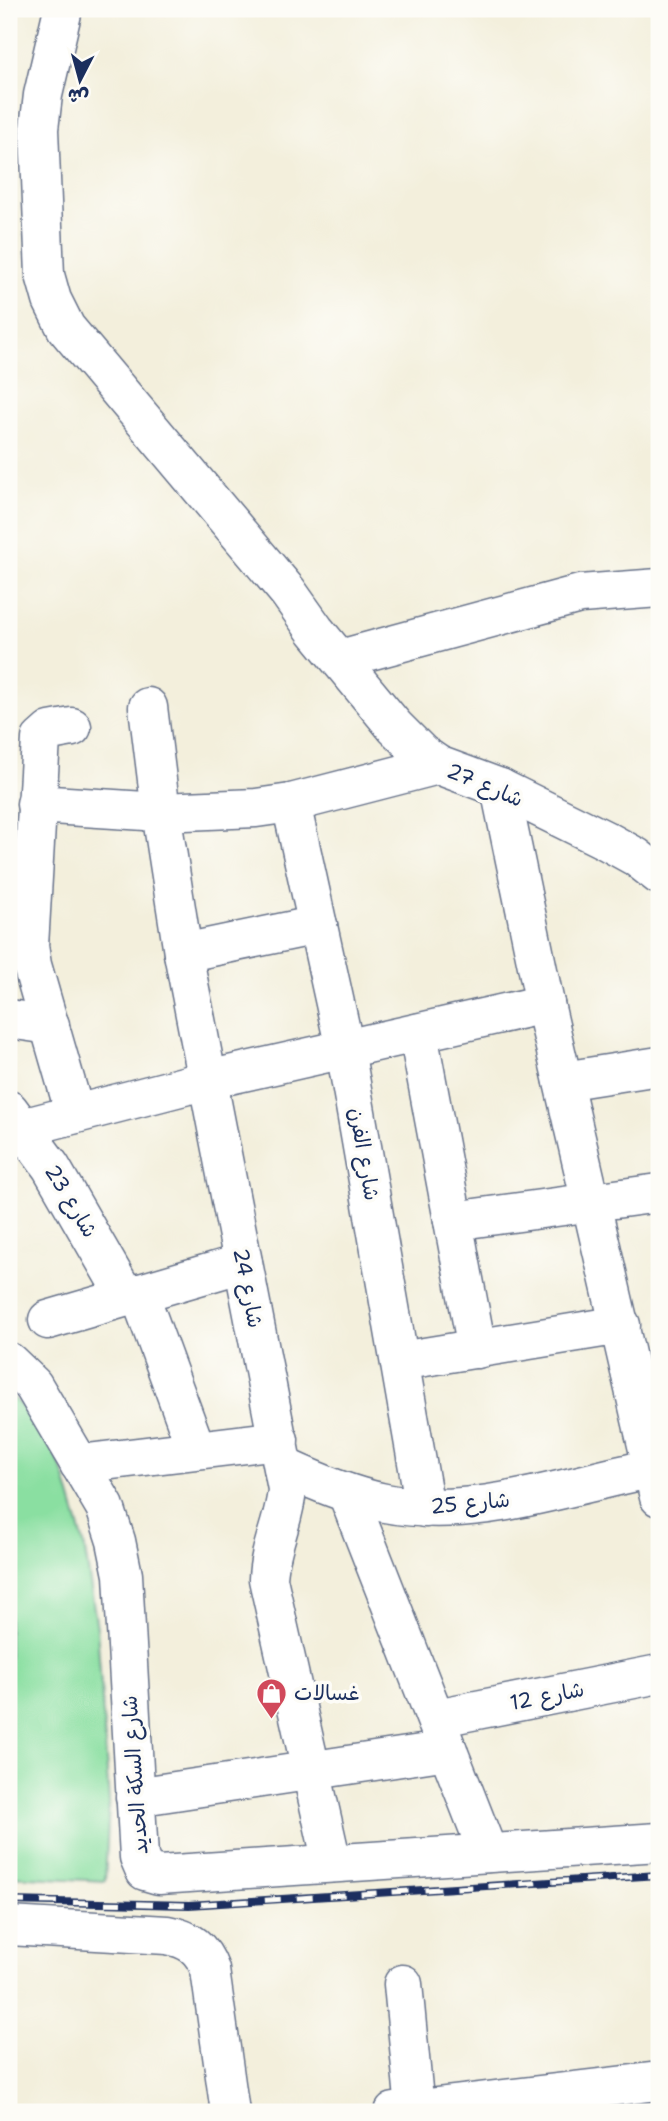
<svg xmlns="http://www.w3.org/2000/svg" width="668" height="2121" viewBox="0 0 668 2121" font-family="'Shantell Sans','Playpen Sans Arabic',sans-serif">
<rect width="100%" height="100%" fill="#fdfcf7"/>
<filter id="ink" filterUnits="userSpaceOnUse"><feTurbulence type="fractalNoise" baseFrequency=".0143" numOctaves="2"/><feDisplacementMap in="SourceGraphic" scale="14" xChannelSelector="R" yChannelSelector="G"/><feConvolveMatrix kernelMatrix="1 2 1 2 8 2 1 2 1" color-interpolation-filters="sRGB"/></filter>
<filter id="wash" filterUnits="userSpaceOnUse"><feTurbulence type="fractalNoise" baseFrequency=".00686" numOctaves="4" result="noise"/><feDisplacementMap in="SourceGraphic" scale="28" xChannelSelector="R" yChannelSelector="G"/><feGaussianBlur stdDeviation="1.57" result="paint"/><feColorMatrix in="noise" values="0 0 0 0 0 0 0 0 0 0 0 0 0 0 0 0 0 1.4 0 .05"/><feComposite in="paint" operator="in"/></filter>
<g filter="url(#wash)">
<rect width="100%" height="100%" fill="#f3efdc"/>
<path fill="#8adfa1" stroke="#528780" stroke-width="2" d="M9 1394 20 1405 49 1442 64 1474 84 1544 97 1628 109 1802 105 1881 9 1876Z"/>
</g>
<g filter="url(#ink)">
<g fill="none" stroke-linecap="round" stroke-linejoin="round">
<defs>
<g id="minor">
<path d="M63 9 43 95 39 129 45 275 52 300 66 328 288 592 315 630 395 727 422 754 438 765 500 788 607 841 636 857 659 875"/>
<path d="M340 659 580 594 659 588"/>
<path d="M148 707 161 812 183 953 287 1489C285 1520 269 1547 268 1579L332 1863"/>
<path d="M72 727 50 731 41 739 29 946 32 965 75 1114"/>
<path d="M500 788 545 1004 659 1497"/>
<path d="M291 803 345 1049 425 1508"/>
<path d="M36 804 161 812 256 808 291 803 438 765"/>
<path d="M183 953 318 925"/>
<path d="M9 1019 50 1025"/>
<path d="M418 1033 477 1349"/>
<path d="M563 1081 659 1066"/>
<path d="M9 1110 51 1167 126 1297"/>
<path d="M22 1128 207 1080 545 1004"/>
<path d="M453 1221 659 1193"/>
<path d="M139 1293 196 1449"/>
<path d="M48 1320 243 1263"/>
<path d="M400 1361 621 1325"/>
<path d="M9 1362 33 1385 105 1507 116 1541 123 1575 139 1857 145 1871 159 1875 659 1842"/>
<path d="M79 1464 279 1440"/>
<path d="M284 1467C317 1482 350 1496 385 1503 478 1521 569 1484 659 1467"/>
<path d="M347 1493 488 1853"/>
<path d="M436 1718 659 1674"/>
<path d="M135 1797 448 1750"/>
<path d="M9 1926 167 1935C190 1939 202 1948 210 1970L230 2112"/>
<path d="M403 1984 415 2110"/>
<path d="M394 2112 659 2081"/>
</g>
</defs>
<use href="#minor" stroke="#67728a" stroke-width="41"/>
<use href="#minor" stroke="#fff" stroke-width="38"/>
<defs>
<path id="rail" d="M9 1901 189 1905 659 1875"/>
</defs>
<use href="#rail" stroke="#1b2f5e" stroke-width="8"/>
<use href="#rail" stroke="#fdfcf7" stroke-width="5" stroke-dasharray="16" stroke-linecap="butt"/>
</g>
</g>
<defs>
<symbol id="shop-pin" viewBox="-11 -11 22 30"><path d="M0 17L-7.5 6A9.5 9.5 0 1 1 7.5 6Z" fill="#d1495b" stroke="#fdfcf7"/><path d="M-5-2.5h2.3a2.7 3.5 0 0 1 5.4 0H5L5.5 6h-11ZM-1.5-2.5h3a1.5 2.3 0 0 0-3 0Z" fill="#fff"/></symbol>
</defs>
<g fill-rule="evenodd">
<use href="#shop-pin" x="254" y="1676" width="35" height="47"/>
</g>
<g text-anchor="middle" stroke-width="7" stroke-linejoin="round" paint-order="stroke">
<g font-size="21" fill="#1b2f5e" stroke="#fdfcf7">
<text transform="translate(485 785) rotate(23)" y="7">شارع 27</text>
<text transform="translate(364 1154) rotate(80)" y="7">شارع الفرن</text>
<text transform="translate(71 1201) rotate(59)" y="7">شارع 23</text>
<text transform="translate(248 1288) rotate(79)" y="7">شارع 24</text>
<text transform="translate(470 1503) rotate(-5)" y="7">شارع 25</text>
<text transform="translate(547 1696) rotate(-11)" y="7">شارع 12</text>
<text transform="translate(135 1775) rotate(-94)" y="7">شارع السكة الحديد</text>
</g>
<g font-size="21" fill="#1b2f5e" stroke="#fdfcf7" text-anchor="start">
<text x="294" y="1700">غسالات</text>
</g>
</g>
<rect width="668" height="2121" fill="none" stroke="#fdfcf7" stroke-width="35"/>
<g transform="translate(80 80) rotate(186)" stroke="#fdfcf7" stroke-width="5" paint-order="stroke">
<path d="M0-5L12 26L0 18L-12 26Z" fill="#1b2f5e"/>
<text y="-10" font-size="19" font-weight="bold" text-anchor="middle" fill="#1b2f5e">ش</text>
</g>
</svg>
